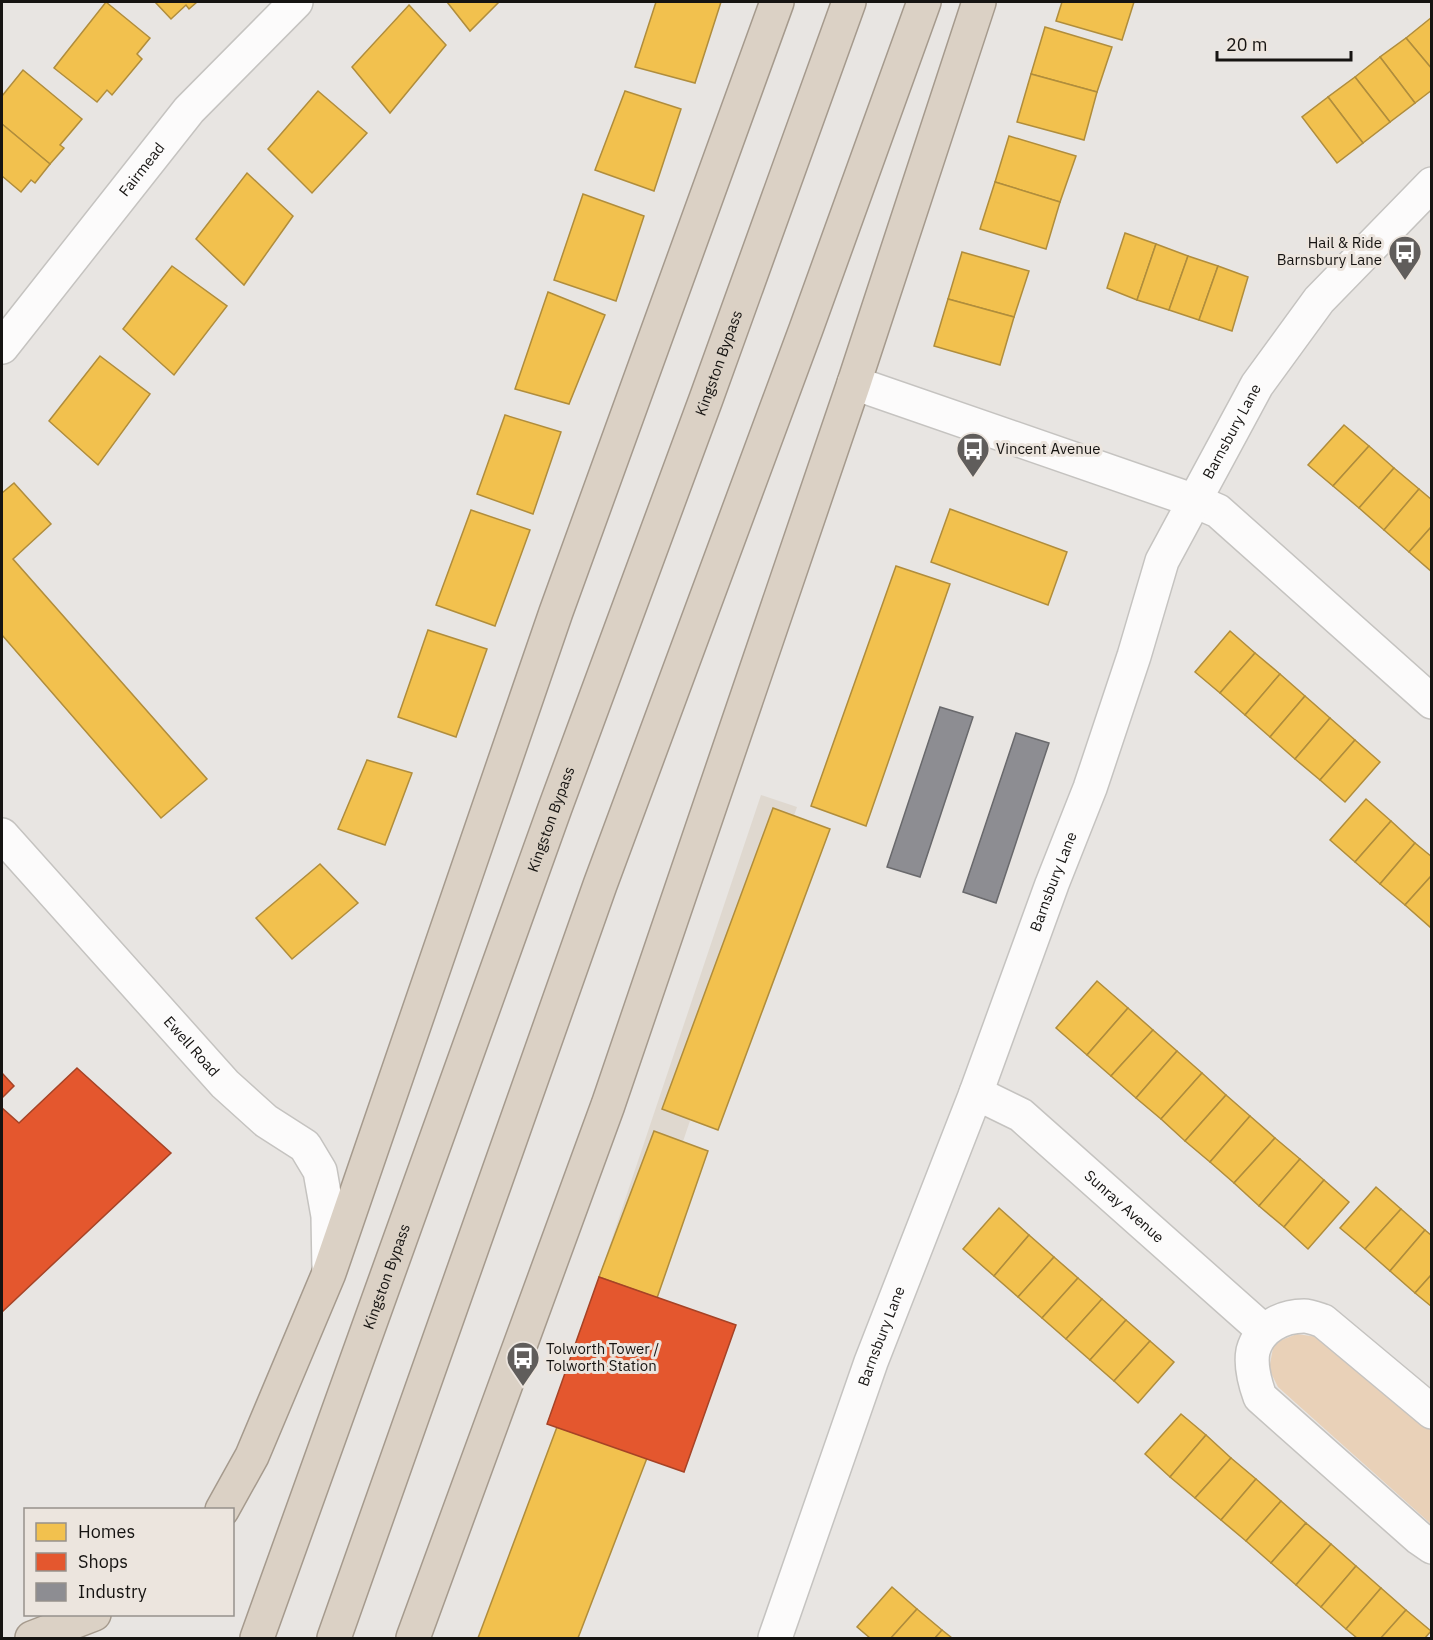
<svg xmlns="http://www.w3.org/2000/svg" width="1433" height="1640" viewBox="0 0 1433 1640" font-family="'IBM Plex Sans',sans-serif">
<rect width="100%" height="100%" fill="#e8e5e2"/>
<path fill="#dfd8cf" d="M761 795 797 807 633 1288 599 1277Z"/>
<path fill="#e9d1b8" d="M1297 1334 1324 1338 1431 1427V1524L1278 1387 1269 1369 1274 1343Z"/>
<g fill="#f2c14e" stroke="#b08d3c" stroke-width="1.5">
<path d="M106 2 150 38 137 54 142 59 112 95 107 90 97 102 54 68Z"/>
<path d="M155 2H197L189 9 186 5 171 19Z"/>
<path d="M447 2H499L470 31Z"/>
<path d="M656 2H721L695 83 635 67Z"/>
<path d="M1062 2H1134L1122 40 1056 21Z"/>
<path d="M409 5 446 45 390 113 352 67Z"/>
<path d="M1432 17V69L1406 38Z"/>
<path d="M1045 27 1112 47 1097 92 1031 74Z"/>
<path d="M1406 38 1432 69V90L1415 103 1380 57Z"/>
<path d="M1380 57 1415 103 1390 122 1355 77Z"/>
<path d="M23 70 82 119 60 145 64 148 50 164 2 124V96Z"/>
<path d="M1031 74 1097 92 1084 140 1017 122Z"/>
<path d="M1355 77 1390 122 1363 143 1328 97Z"/>
<path d="M318 91 367 133 312 193 268 149Z"/>
<path d="M625 91 681 109 654 191 595 170Z"/>
<path d="M1328 97 1363 143 1337 163 1302 117Z"/>
<path d="M2 124 50 164 35 183 31 180 21 192 2 176Z"/>
<path d="M1009 136 1076 156 1060 202 995 182Z"/>
<path d="M247 173 293 216 244 285 196 239Z"/>
<path d="M995 182 1060 202 1046 249 980 229Z"/>
<path d="M583 194 644 216 616 301 554 280Z"/>
<path d="M1125 233 1156 244 1137 300 1107 288Z"/>
<path d="M1156 244 1188 256 1169 310 1137 300Z"/>
<path d="M962 252 1029 271 1014 317 948 299Z"/>
<path d="M1188 256 1218 266 1199 320 1169 310Z"/>
<path d="M172 266 227 306 174 375 123 329Z"/>
<path d="M1218 266 1248 277 1232 331 1199 320Z"/>
<path d="M548 292 605 315 569 404 515 389Z"/>
<path d="M948 299 1014 317 1000 365 934 346Z"/>
<path d="M100 356 150 394 98 465 49 421Z"/>
<path d="M505 415 561 432 533 514 477 494Z"/>
<path d="M1344 425 1369 446 1333 486 1308 465Z"/>
<path d="M1369 446 1394 468 1359 508 1333 486Z"/>
<path d="M1394 468 1419 489 1384 530 1359 508Z"/>
<path d="M14 483 51 524 13 559 207 779 161 818 2 635V493Z"/>
<path d="M1419 489 1432 500V526L1409 552 1384 530Z"/>
<path d="M950 509 1067 552 1048 605 931 562Z"/>
<path d="M471 510 530 530 495 626 436 605Z"/>
<path d="M1432 526V572L1409 552Z"/>
<path d="M896 566 950 584 866 826 811 806Z"/>
<path d="M428 630 487 649 456 737 398 717Z"/>
<path d="M1230 631 1255 653 1220 693 1195 672Z"/>
<path d="M1255 653 1280 674 1245 715 1220 693Z"/>
<path d="M1280 674 1305 696 1270 737 1245 715Z"/>
<path d="M1305 696 1330 718 1295 759 1270 737Z"/>
<path d="M1330 718 1355 740 1320 780 1295 759Z"/>
<path d="M1355 740 1380 762 1345 802 1320 780Z"/>
<path d="M367 760 412 773 385 845 338 829Z"/>
<path d="M1366 799 1391 821 1355 862 1330 840Z"/>
<path d="M773 808 830 829 718 1130 662 1109Z"/>
<path d="M1391 821 1415 843 1380 884 1355 862Z"/>
<path d="M1415 843 1432 857V875L1405 905 1380 884Z"/>
<path d="M320 864 358 903 292 959 256 918Z"/>
<path d="M1432 875V926L1430 927 1405 905Z"/>
<path d="M1097 981 1128 1008 1087 1055 1056 1028Z"/>
<path d="M1128 1008 1153 1030 1111 1076 1087 1055Z"/>
<path d="M1153 1030 1177 1051 1136 1098 1111 1076Z"/>
<path d="M1177 1051 1202 1073 1161 1119 1136 1098Z"/>
<path d="M1202 1073 1226 1095 1185 1141 1161 1119Z"/>
<path d="M1226 1095 1250 1116 1210 1162 1185 1141Z"/>
<path d="M1250 1116 1275 1138 1234 1183 1210 1162Z"/>
<path d="M654 1131 708 1151 657 1298 599 1277Z"/>
<path d="M1275 1138 1300 1159 1259 1206 1234 1183Z"/>
<path d="M1300 1159 1324 1180 1284 1227 1259 1206Z"/>
<path d="M1324 1180 1349 1202 1308 1249 1284 1227Z"/>
<path d="M1376 1187 1401 1209 1365 1249 1340 1228Z"/>
<path d="M999 1208 1029 1235 994 1276 963 1249Z"/>
<path d="M1401 1209 1425 1230 1390 1271 1365 1249Z"/>
<path d="M1425 1230 1432 1236V1274L1415 1293 1390 1271Z"/>
<path d="M1029 1235 1054 1257 1018 1297 994 1276Z"/>
<path d="M1054 1257 1078 1278 1042 1318 1018 1297Z"/>
<path d="M1432 1274V1307L1415 1293Z"/>
<path d="M1078 1278 1102 1299 1066 1339 1042 1318Z"/>
<path d="M1102 1299 1126 1320 1090 1360 1066 1339Z"/>
<path d="M1126 1320 1150 1341 1114 1381 1090 1360Z"/>
<path d="M1150 1341 1174 1362 1138 1403 1114 1381Z"/>
<path d="M1181 1414 1206 1435 1170 1477 1145 1454Z"/>
<path d="M557 1427 647 1458 578 1638H478Z"/>
<path d="M1206 1435 1231 1458 1195 1498 1170 1477Z"/>
<path d="M1231 1458 1256 1479 1221 1520 1195 1498Z"/>
<path d="M1256 1479 1281 1501 1246 1541 1221 1520Z"/>
<path d="M1281 1501 1306 1523 1271 1563 1246 1541Z"/>
<path d="M1306 1523 1331 1544 1296 1585 1271 1563Z"/>
<path d="M1331 1544 1356 1566 1321 1607 1296 1585Z"/>
<path d="M1356 1566 1381 1588 1346 1629 1321 1607Z"/>
<path d="M892 1587 917 1609 891 1638H870L857 1627Z"/>
<path d="M1381 1588 1406 1610 1381 1638H1357L1346 1629Z"/>
<path d="M917 1609 942 1630 935 1638H891Z"/>
<path d="M1406 1610 1431 1631 1425 1638H1381Z"/>
<path d="M942 1630 952 1638H935Z"/>
</g>
<g fill="#e4572e" stroke="#a64326" stroke-width="1.5">
<path d="M77 1068 171 1153 2 1312V1108L19 1123Z"/>
<path d="M2 1073 14 1086 2 1098Z"/>
<path d="M599 1277 736 1325 684 1472 547 1424Z"/>
</g>
<g fill="#8d8d92" stroke="#69696c" stroke-width="1.5">
<path d="M940 707 973 717 920 877 887 867Z"/>
<path d="M1016 733 1049 743 996 903 963 892Z"/>
</g>
<g fill="none" stroke-linecap="round" stroke-linejoin="round">
<defs>
<g id="minor">
<path id="s1" d="M2 347 189 110 296 2"/>
<path d="M854 383 1195 501 1218 511 1432 702"/>
<path id="s2" d="M2 835 225 1084 266 1121 305 1146 320 1171 328 1216 329 1270"/>
<path id="s3" d="M976 1093 1021 1115 1264 1331"/>
<path d="M1432 1412 1323 1321C1317 1319 1310 1316 1304 1316 1282 1316 1259 1328 1253 1351 1250 1366 1255 1383 1260 1397L1419 1538 1432 1547"/>
<path id="s4" d="M775 1638 871 1362 976 1093 1052 884 1090 788 1134 656 1162 561 1257 385 1319 300 1432 184"/>
</g>
<g id="highway">
<path d="M222 1510 252 1456 329 1273 556 612 777 2"/>
<path d="M32 1638 94 1614"/>
<path id="s5" d="M257 1638 555 808 706 399 849 2"/>
<path d="M334 1638 600 885 806 329 924 2"/>
<path d="M413 1638 608 1105 854 383 979 2"/>
</g>
</defs>
<use href="#minor" stroke="#c5c3c0" stroke-width="36"/>
<use href="#highway" stroke="#a59a8d" stroke-width="36"/>
<use href="#minor" stroke="#fcfbfb" stroke-width="33"/>
<use href="#highway" stroke="#dbd1c5" stroke-width="33"/>
</g>
<defs>
<symbol id="bus-pin" viewBox="-11 -11 22 30"><path d="M0 17L-7.5 6A9.5 9.5 0 1 1 7.5 6Z" fill="#605d5b" stroke="#ece5de"/><path d="M-5-6H5V4H4V6H2V4H-2V6H-4V4H-5ZM-3.5-4V0h7V-4ZM-3.5 1.2v1.5H-2V1.2ZM2 1.2v1.5H3.5V1.2Z" fill="#fff"/></symbol>
</defs>
<g fill-rule="evenodd">
<use href="#bus-pin" x="1386" y="233" width="38" height="52"/>
<use href="#bus-pin" x="954" y="430" width="38" height="52"/>
<use href="#bus-pin" x="504" y="1339" width="38" height="52"/>
</g>
<g text-anchor="middle" stroke-width="6" stroke-linejoin="round" paint-order="stroke">
<g font-size="15" fill="#161412" stroke="#ece5de">
<text dy="5" stroke="none"><textPath href="#s1" startOffset="226">Fairmead</textPath></text>
<text dy="5" stroke="none"><textPath href="#s5" startOffset="1356">Kingston Bypass</textPath></text>
<text dy="5" stroke="none"><textPath href="#s4" startOffset="1292">Barnsbury Lane</textPath></text>
<text dy="5" stroke="none"><textPath href="#s5" startOffset="870">Kingston Bypass</textPath></text>
<text dy="5" stroke="none"><textPath href="#s4" startOffset="806">Barnsbury Lane</textPath></text>
<text dy="5" stroke="none"><textPath href="#s2" startOffset="284">Ewell Road</textPath></text>
<text dy="5" stroke="none"><textPath href="#s3" startOffset="188">Sunray Avenue</textPath></text>
<text dy="5" stroke="none"><textPath href="#s5" startOffset="384">Kingston Bypass</textPath></text>
<text dy="5" stroke="none"><textPath href="#s4" startOffset="320">Barnsbury Lane</textPath></text>
</g>
<g font-size="15" fill="#161412" stroke="#ece5de" text-anchor="start">
<text x="1382" y="248" text-anchor="end">Hail &amp; Ride<tspan x="1382" dy="17">Barnsbury Lane</tspan></text>
<text x="996" y="454">Vincent Avenue</text>
<text x="546" y="1354">Tolworth Tower /<tspan x="546" dy="17">Tolworth Station</tspan></text>
</g>
</g>
<rect width="1433" height="1640" fill="none" stroke="#161412" stroke-width="6"/>
<rect x="24" y="1508" width="210" height="108" fill="#ece5de" stroke="#96918c" stroke-width="1.5"/>
<rect x="36" y="1523" width="30" height="18" fill="#f2c14e" stroke="#96918c" stroke-width="1.5"/>
<text x="78" y="1538" font-size="18" fill="#161412">Homes</text>
<rect x="36" y="1553" width="30" height="18" fill="#e4572e" stroke="#96918c" stroke-width="1.5"/>
<text x="78" y="1568" font-size="18" fill="#161412">Shops</text>
<rect x="36" y="1583" width="30" height="18" fill="#8d8d92" stroke="#96918c" stroke-width="1.5"/>
<text x="78" y="1598" font-size="18" fill="#161412">Industry</text>
<path d="M1217 51v9h134v-9" fill="none" stroke="#161412" stroke-width="3"/>
<text x="1226" y="51" font-size="18" fill="#161412" stroke="#ece5de" stroke-width="4.5" paint-order="stroke">20 m</text>
</svg>
